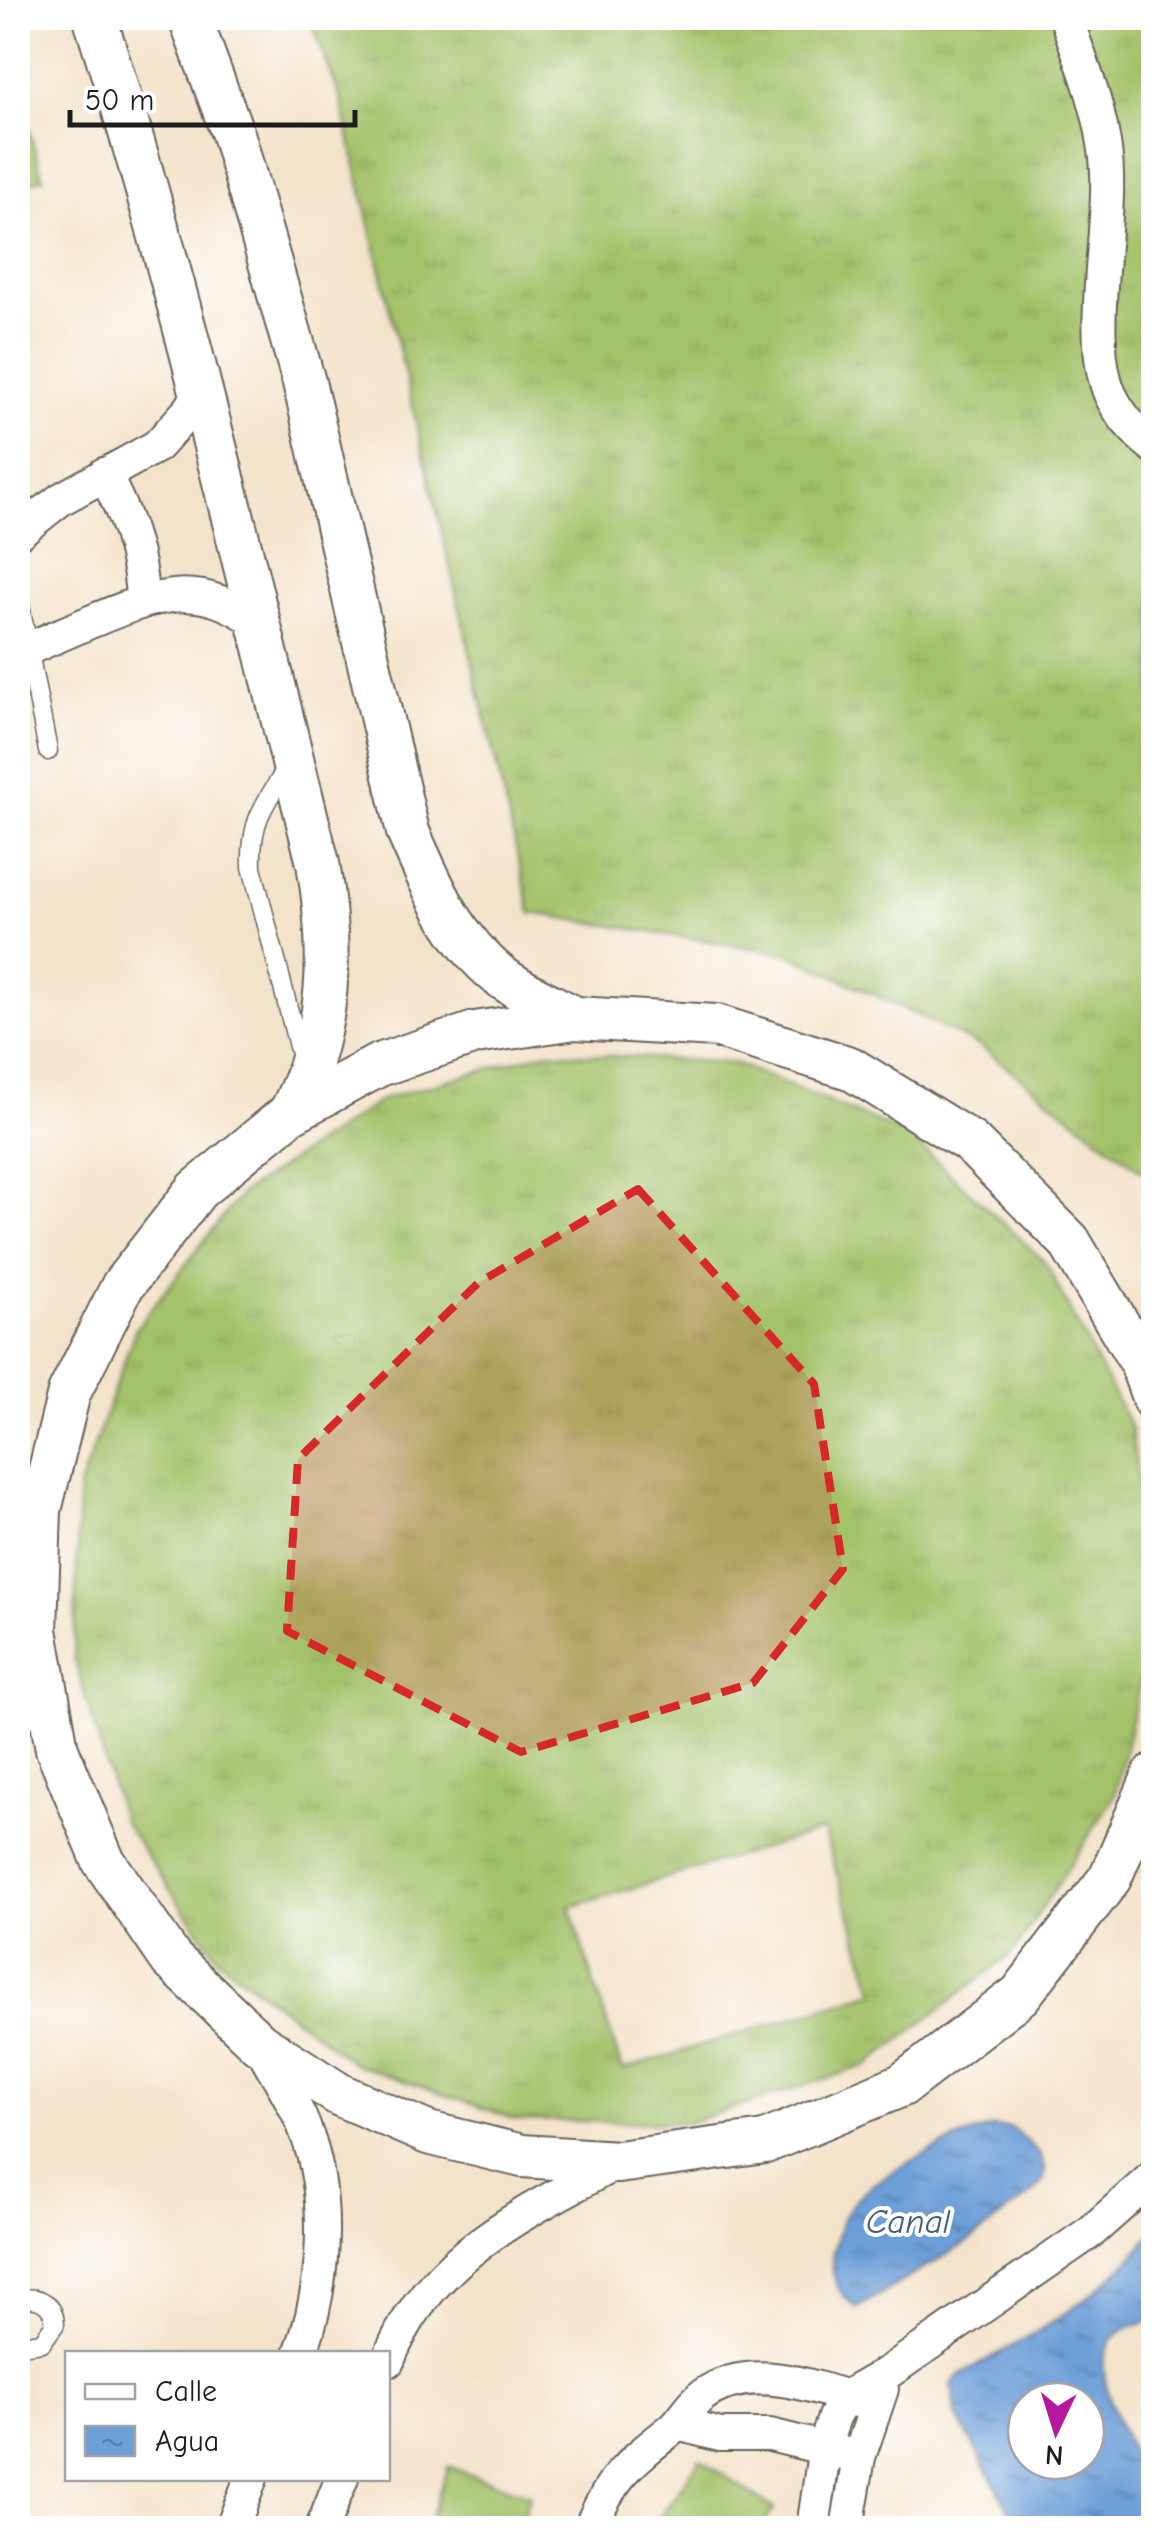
<svg xmlns="http://www.w3.org/2000/svg" width="1171" height="2546" viewBox="0 0 1171 2546" font-family="'Comic Neue',sans-serif">
<defs>
<pattern id="grass-tufts" width="24" height="20" patternUnits="userSpaceOnUse" patternTransform="scale(2.5)"><rect width="24" height="20" fill="#a3c168"/><path d="M3 7l-1-3M5 7V3M7 7l1-3M15 17l-1-3M17 17v-4M19 17l1-3" fill="none" stroke="#8ca55a"/></pattern>
<pattern id="water-ripples" width="26" height="14" patternUnits="userSpaceOnUse" patternTransform="scale(2.5)"><rect width="26" height="14" fill="#6d9fd8"/><path d="M2 4q2-2 4 0t4 0M15 11q2-2 4 0t4 0" fill="none" stroke="#5981ae"/></pattern>
</defs>
<rect width="100%" height="100%" fill="#fff"/>
<filter id="ink" filterUnits="userSpaceOnUse"><feTurbulence type="fractalNoise" baseFrequency=".01" numOctaves="2"/><feDisplacementMap in="SourceGraphic" scale="20" xChannelSelector="R" yChannelSelector="G"/><feConvolveMatrix kernelMatrix="1 2 1 2 8 2 1 2 1" color-interpolation-filters="sRGB"/></filter>
<filter id="wash" filterUnits="userSpaceOnUse"><feTurbulence type="fractalNoise" baseFrequency=".0048" numOctaves="4" result="noise"/><feDisplacementMap in="SourceGraphic" scale="40" xChannelSelector="R" yChannelSelector="G"/><feGaussianBlur stdDeviation="2.25" result="paint"/><feColorMatrix in="noise" values="0 0 0 0 0 0 0 0 0 0 0 0 0 0 0 0 0 1.4 0 .05"/><feComposite in="paint" operator="in"/></filter>
<g filter="url(#wash)">
<rect width="100%" height="100%" fill="#f4e3cb"/>
<g fill="url(#grass-tufts)" stroke="#606e42" stroke-width="2.5" fill-rule="evenodd">
<path d="M310 18H1153V1185L1146 1174 980 1046 790 954 531 913 340 97Z"/>
<path d="M547 1052 735 1063 908 1135 1045 1262 1131 1428 1153 1598V1622L1115 1795 1014 1952 866 2066 687 2123 517 2120 355 2064 219 1960 122 1820 74 1658 79 1488 136 1328 241 1194 383 1099ZM823 1830 875 1992 622 2070 570 1907Z"/>
</g>
<g fill="#a3c168" stroke="#606e42" stroke-width="2.5">
<path d="M18 92 43 178 18 186Z"/>
<path d="M700 2459 774 2509 761 2528H653Z"/>
<path d="M448 2467 530 2495 519 2528H427Z"/>
</g>
<g fill="url(#water-ripples)" stroke="#445e7a" stroke-width="2.5" fill-rule="evenodd">
<path d="M994 2127 1012 2128 1039 2153 1045 2169 1044 2179 1034 2192 971 2240 857 2308C838 2294 827 2273 834 2248 838 2233 842 2217 851 2205 874 2175 958 2136 994 2127Z"/>
<path d="M1153 2232V2322C1048 2332 1142 2456 1153 2505 1155 2512 1153 2521 1153 2528H1019L955 2412 952 2385 961 2374C1032 2336 1104 2298 1153 2232ZM1026 2401H1086V2461H1026Z"/>
</g>
</g>
<g filter="url(#ink)">
<g fill="none" stroke-linecap="round" stroke-linejoin="round">
<defs>
<g id="service">
<path d="M18 595 48 751"/>
<path d="M289 765C265 804 250 819 252 867L301 1058"/>
<path d="M18 2302C36 2293 54 2303 55 2324L42 2342 27 2344 18 2340"/>
</g>
<g id="minor">
<path d="M1066 18C1082 63 1101 109 1106 158 1113 225 1085 337 1110 394 1120 416 1135 432 1154 447"/>
<path d="M104 474C126 514 141 555 142 601"/>
<path d="M18 533 61 499 157 446 191 408 202 388"/>
<path d="M18 654C41 642 66 633 90 622 155 595 198 578 260 624"/>
<path d="M259 2043C274 2072 295 2101 306 2132 331 2198 325 2288 300 2354"/>
<path d="M388 2361C429 2254 524 2214 618 2162"/>
<path d="M678 2424 720 2435H770L859 2457"/>
<path d="M232 2528 251 2478"/>
<path d="M322 2528 342 2478"/>
<path d="M590 2528C612 2476 629 2463 672 2429 684 2419 690 2404 703 2395 754 2359 824 2390 875 2407"/>
<path d="M813 2528 825 2446 834 2417 845 2397 890 2371 1092 2231 1154 2176"/>
<path d="M847 2528 859 2457 882 2389"/>
</g>
<g id="tertiary">
<path d="M95 18C184 296 247 580 318 863 333 953 332 1030 290 1113"/>
<path d="M190 18 234 137 304 382 408 832C431 885 454 939 500 976 522 993 551 1005 575 1018"/>
<path d="M1154 1400 1140 1361 1069 1241 970 1142 850 1068 716 1026 575 1018 475 1033 379 1065 290 1113 197 1190 123 1285 69 1393 40 1510 36 1630 57 1749 103 1860 171 1959 259 2043 340 2095 428 2133 522 2156 618 2162 765 2142 902 2085 1020 1995 1110 1878 1154 1775"/>
</g>
</defs>
<use href="#service" stroke="#686259" stroke-width="21"/>
<use href="#minor" stroke="#686259" stroke-width="36"/>
<use href="#tertiary" stroke="#686259" stroke-width="46"/>
<use href="#service" stroke="#fff" stroke-width="18"/>
<use href="#minor" stroke="#fff" stroke-width="32"/>
<use href="#tertiary" stroke="#fff" stroke-width="42"/>
</g>
</g>
<path fill="#d62828" fill-opacity="0.2" stroke="#d62828" stroke-width="8" stroke-dasharray="20 12" stroke-linejoin="round" d="M638 1189 814 1384 843 1569 753 1683 521 1752 287 1631 298 1459 478 1283Z"/>
<g text-anchor="middle" stroke-width="8" stroke-linejoin="round" paint-order="stroke">
<g font-size="35" font-style="italic" fill="#445e7a" stroke="#fff">
<text x="908" y="2233">Canal</text>
</g>
</g>
<rect width="1171" height="2546" fill="none" stroke="#fff" stroke-width="60"/>
<rect x="65" y="2351" width="325" height="130" fill="#ffffff" stroke="#a4a4a4" stroke-width="2.5"/>
<rect x="85" y="2384" width="50" height="15" fill="#ffffff" stroke="#a4a4a4" stroke-width="2.5"/>
<text x="155" y="2401" font-size="30" fill="#1c1c1c">Calle</text>
<rect x="85" y="2426" width="50" height="30" fill="url(#water-ripples)" stroke="#a4a4a4" stroke-width="2.5"/>
<text x="155" y="2451" font-size="30" fill="#1c1c1c">Agua</text>
<g transform="translate(1056 2431) rotate(184)"><circle r="48" fill="#ffffff" stroke="#a4a4a4" stroke-width="2.5"/>
<path d="M0-8L18 38L0 25L-18 38Z" fill="#b5179e"/>
<text y="-15" font-size="28" font-weight="bold" text-anchor="middle" fill="#1c1c1c">N</text>
</g>
<path d="M70 110v15h285v-15" fill="none" stroke="#1c1c1c" stroke-width="5"/>
<text x="85" y="110" font-size="30" fill="#1c1c1c" stroke="#ffffff" stroke-width="8" paint-order="stroke">50 m</text>
</svg>
